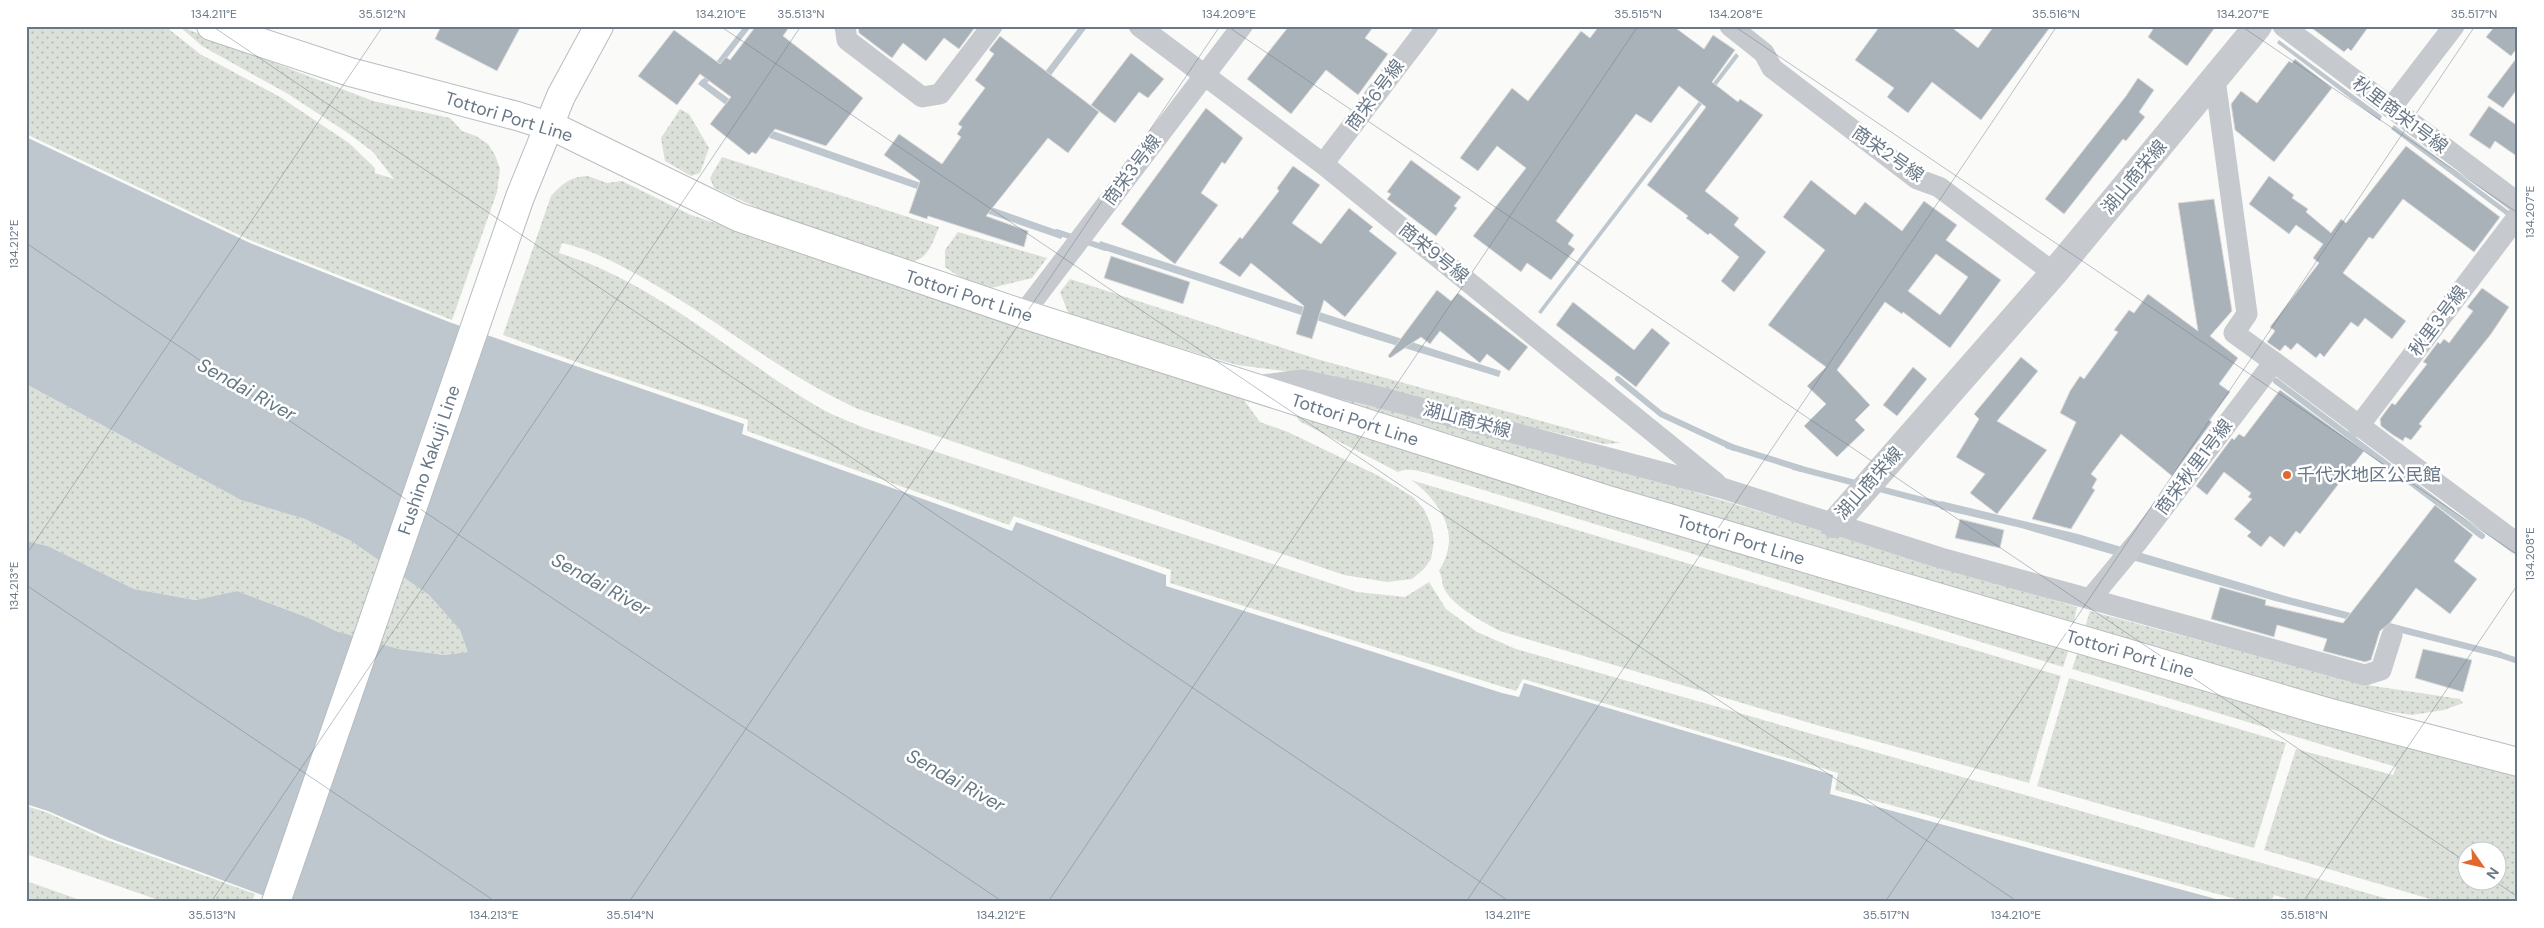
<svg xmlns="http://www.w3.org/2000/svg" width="2544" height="928" viewBox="0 0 2544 928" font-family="'DM Sans','Noto Sans JP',sans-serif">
<defs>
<pattern id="grass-dots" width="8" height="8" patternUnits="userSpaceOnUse" patternTransform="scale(1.25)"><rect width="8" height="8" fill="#dbe1d9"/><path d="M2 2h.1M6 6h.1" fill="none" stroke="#b6bbb6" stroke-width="1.8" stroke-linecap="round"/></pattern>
</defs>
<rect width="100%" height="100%" fill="#fafaf8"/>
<g fill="url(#grass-dots)" fill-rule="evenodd">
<path d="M26 26H165L200 54 280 97 349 143 375 168V173L394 179 373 152 348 133 288 94 202 46 179 26 373 101 450 118 462 131 476 136 488 144 495 155 500 169 497 192 452 320 252 241 26 134Z"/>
<path d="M680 109 689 114 709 148 700 173 691 176 665 161 661 138Z"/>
<path d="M722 157 939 227C933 242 928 260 910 262L769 213 714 188 710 178Z"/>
<path d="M588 176 607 183 622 181 691 215 1241 396 1260 422 1288 432 1379 476 1413 497 1424 509 1431 525 1434 541 1431 559 1424 569 1412 579 1387 582 1344 575 858 409C785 376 722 323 652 283 624 267 594 250 562 243L559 253C656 282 734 357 820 408 834 416 851 422 865 428L1357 592 1405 597 1429 582 1446 609 1477 632 1516 649 2398 902H2299L2274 895 2271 902H2247L1835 790 1838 773 1523 679 1516 691 1170 583 1171 570 1014 516 1009 525 747 431 748 420 587 366 503 335 551 196C563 183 570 177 588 176Z"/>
<path d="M958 232 1047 258 1032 278 991 288 964 280 945 267V250Z"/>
<path d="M1070 279 1317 359 1621 443 1604 444 1308 374 1237 365 1069 315 1060 292Z"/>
<path d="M26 384 241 500 305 519 351 541 429 595 460 630 469 652 444 655 399 649 336 631 309 618 237 591 195 600 134 589 48 546 26 541Z"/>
<path d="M1308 390 1351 398 1615 468 2077 607 2073 627 1608 490Z"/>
<path d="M1296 414 2069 649 2063 667 1441 477C1428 474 1410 466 1398 472L1299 421Z"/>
<path d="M1411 480 2061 676 2029 783 1820 726 1500 631C1483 622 1450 605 1443 586 1442 580 1442 577 1439 571 1442 565 1446 559 1447 553 1456 525 1433 495 1411 480Z"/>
<path d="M2090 611 2367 685 2460 699 2463 703 2444 710 2412 715 2365 708 2084 630Z"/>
<path d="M2078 651 2518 771V902H2440L2264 850 2296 749 2393 775 2396 767 2072 669ZM2466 850H2496V880H2466Z"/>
<path d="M2069 678 2286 743 2254 848 2037 786Z"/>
<path d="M26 806 46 812 107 840 255 894 252 902H164L26 854Z"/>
<path d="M29 882 86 902H26V883Z"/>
</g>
<g fill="#bec7cd">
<path d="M1080 26H1088L960 196 1065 233 1061 239 770 138 698 84 702 79 773 131 952 194Z"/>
<path d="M2279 40 2382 116 2380 121 2277 43Z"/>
<path d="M1736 53 1739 56 1541 314 1538 312Z"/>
<path d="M2394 125 2518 218V224L2391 129Z"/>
<path d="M26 137 250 243 449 322 744 424 742 434 1012 531 1016 522 1166 575V586L1502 693 1519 697 1524 683 1833 775 1830 794 2227 902H281L109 838 48 811 26 804V541L48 546 134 589 195 600 237 591 309 618 336 631 399 649 444 655 468 652 460 630 429 595 351 541 305 519 241 500 26 384Z"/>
<path d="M1100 241 1501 371 1499 377 1362 335 1098 248Z"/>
<path d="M1729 443 1803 466 1801 472 1725 448Z"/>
<path d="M1941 501 2078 534 2289 597 2502 652 2500 658 2275 601 2021 528 1940 509Z"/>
</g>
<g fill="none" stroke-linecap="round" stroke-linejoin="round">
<g stroke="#bec7cd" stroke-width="6">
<path d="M706 80 748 26"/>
<path d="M1057 232 1105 248"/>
<path d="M1618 379 1661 414 1734 448"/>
<path d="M2276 381 2482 536"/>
<path d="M1794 467 1859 484"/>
<path d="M1876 488 1949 507"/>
<path d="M2494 653 2518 661"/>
</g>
</g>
<g fill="#aab2b9" stroke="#dcdcda" fill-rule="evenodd">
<path d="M441 26H521L497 71 435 39Z"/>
<path d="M756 26H790L783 36 863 98 826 146 775 129 756 154 752 152 749 155 710 124 731 97 700 74 677 105 638 76 674 30 720 64 726 57 730 60Z"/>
<path d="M858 26H976L959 49 944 38 926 61 903 43 892 58 859 33Z"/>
<path d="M1289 26H1374L1365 38 1388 54 1358 95 1326 70 1291 114 1247 79Z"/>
<path d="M1599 26H1673L1704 49 1713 35 1735 50 1712 82 1738 102 1740 99 1763 115 1705 191 1739 218 1734 225 1766 252 1734 292 1721 281 1739 257 1710 233 1708 235 1686 218 1688 216 1647 185 1706 107 1679 86 1651 123 1636 114 1556 221 1574 235 1568 244 1575 249 1551 280 1527 263 1521 272 1473 236 1526 168 1497 146 1478 171 1460 158 1512 88 1528 101 1581 31 1590 38Z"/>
<path d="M1880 26H1950L1978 48 1994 26H2051L1981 120 1932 82 1908 113 1887 97 1894 88 1855 60Z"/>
<path d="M2155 26H2216L2187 66 2148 37Z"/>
<path d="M2309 26H2369L2351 51 2348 48 2344 52Z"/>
<path d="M2495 26H2518V47L2511 56 2486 37Z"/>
<path d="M1000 36 1099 112 1068 153 1048 138 986 216 1028 231 1024 247 928 216 927 219 909 213 920 181 884 155 899 134 942 164 961 137 957 134 962 127 958 124 985 88 975 80 994 54 989 50Z"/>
<path d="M1131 53 1164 79 1148 98 1139 92 1115 123 1091 105Z"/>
<path d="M2518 56V88L2503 108 2487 97Z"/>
<path d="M2295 59 2332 88 2274 162 2235 130 2231 104 2241 91 2257 103 2289 61 2292 63Z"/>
<path d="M2138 78 2154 90 2139 112 2145 117 2126 141 2123 139 2064 214 2045 199 2126 96Z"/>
<path d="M2489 106 2518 126V157L2495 141 2490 149 2469 135Z"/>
<path d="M1206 108 1243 138 1225 164 1222 162 1201 193 1218 205 1175 264 1121 224Z"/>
<path d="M2406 146 2500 217 2474 252 2403 199 2373 239 2369 237 2343 273 2406 321 2392 339 2365 318 2358 327 2351 322 2324 357 2320 353 2316 358 2297 343 2291 350 2285 345 2280 351 2267 342 2275 331 2270 327 2319 263 2313 258 2323 244 2296 225 2289 234 2249 204 2269 176 2294 195 2292 198 2308 209 2306 212 2331 233 2341 219 2346 223Z"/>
<path d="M1411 160 1461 197 1454 206 1457 208 1436 236 1387 199 1391 194 1387 192Z"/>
<path d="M1293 166 1320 185 1292 223 1321 244 1349 208 1373 227 1369 231 1397 253 1345 317 1324 300 1312 339 1296 334 1304 306 1251 263 1240 277 1219 263 1240 237 1242 239 1279 191 1277 188Z"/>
<path d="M1811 180 1855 215 1865 202 1902 231 1924 201 1957 225 1946 240 2001 280 1950 348 1903 312 1902 314 1885 302 1837 370 1870 405 1855 420 1865 430 1837 457 1804 426 1826 404 1807 386 1826 367 1768 325 1825 250 1783 217ZM1936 254 1968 277 1940 315 1908 291Z"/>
<path d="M2214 199 2232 311 2210 336 2238 358 2219 384 2230 392 2209 420 2212 422 2172 476 2121 434 2091 474 2097 479 2092 488 2095 490 2071 529 2032 519 2076 422 2060 413 2070 391 2080 376 2084 379 2118 332 2114 330 2129 310 2134 313 2148 294 2198 331 2178 203Z"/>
<path d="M1111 256 1190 282 1183 304 1104 278Z"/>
<path d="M2482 288 2509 307 2491 334 2419 424 2422 426 2411 440 2405 437 2403 441 2393 435 2381 426 2380 419 2392 403 2395 405 2427 364 2423 362 2438 342 2440 344 2444 339 2449 343 2473 311 2467 307Z"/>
<path d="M1437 290 1451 301 1458 293 1528 347 1509 371 1487 354 1480 363 1440 331 1430 344 1421 337 1390 358 1388 356Z"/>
<path d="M1573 302 1634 350 1652 328 1670 343 1636 387 1556 325Z"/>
<path d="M2021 357 2038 371 1997 421 2047 450 1997 514 1970 493 1985 474 1956 457 1979 419 1974 414Z"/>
<path d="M1913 367 1927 379 1897 416 1883 405Z"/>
<path d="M2280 390 2364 451 2300 534 2296 531 2284 547 2270 536 2261 547 2247 536 2251 532 2234 519 2252 499 2248 497 2251 493 2224 472 2207 495 2196 486 2232 438 2234 440 2239 434 2244 437Z"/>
<path d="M2435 505 2473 535 2454 561 2477 579 2450 614 2416 588 2390 623 2380 631 2371 660 2365 662 2323 651 2327 639 2277 625 2274 637 2211 619 2220 587 2266 600 2265 605 2343 623Z"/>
<path d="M1960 519 2004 530 2000 548 1955 538Z"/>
<path d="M2423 649 2472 660 2463 692 2415 678Z"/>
</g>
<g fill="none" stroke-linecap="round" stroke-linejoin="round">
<defs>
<path id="secondary" d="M276 902 520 197 561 96 599 26"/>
<path id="primary" d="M211 26 350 72 517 116 558 129 738 217 1023 314 1608 500 2323 711 2518 762"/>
</defs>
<use href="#secondary" stroke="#b8bdc2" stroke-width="30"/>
<use href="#primary" stroke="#b9bdc1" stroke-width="30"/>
<g stroke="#c6c9cd" stroke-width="21">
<path d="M845 26 847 40 922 97 940 94 992 26"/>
<path d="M1139 26 1323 164 1716 483"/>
<path d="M1730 26 1764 53 1772 68 1917 179 1939 187 2054 273"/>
<path d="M2283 26 2518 203"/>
<path d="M2215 79 2247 314 2234 333 2274 362"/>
<path d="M2391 108 2454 26"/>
<path d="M1323 164 1428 26"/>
<path d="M1023 314 1242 26"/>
<path d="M1255 386 1302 380 1367 394 1722 488 1941 558 2090 599 2139 540 2274 362 2518 544"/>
<path d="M2358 427 2518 216"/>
<path d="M2090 599 2365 675 2381 670 2392 635"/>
</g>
<path stroke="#c6c9cd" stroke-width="28" d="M1834 524 2054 273 2258 26"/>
<use href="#secondary" stroke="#fff" stroke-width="28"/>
<use href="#primary" stroke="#fff" stroke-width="28"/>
</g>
<path fill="none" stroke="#697888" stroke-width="1" stroke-opacity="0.45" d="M212 26 1510 902M720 26 2018 902M1227 26 2466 862M1734 26 2518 555M2241 26 2518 213M26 243 1003 902M26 555 383 26M26 585 496 902M2493 880 2518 897M211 902 801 26M629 902 1220 26M1048 902 1638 26M1466 902 2057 26M1885 902 2475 26M2303 902 2518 584"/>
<circle fill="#e2672f" stroke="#fff" stroke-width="2" cx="2287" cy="475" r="5"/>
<g text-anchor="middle" stroke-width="5" stroke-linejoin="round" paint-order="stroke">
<g font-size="18" fill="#697888" stroke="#fff">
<text transform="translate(1375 95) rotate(-53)" y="6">商栄6号線</text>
<text transform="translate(2400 115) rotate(37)" y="6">秋里商栄1号線</text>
<text transform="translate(509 117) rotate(17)" y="6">Tottori Port Line</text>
<text transform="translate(1888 154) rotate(35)" y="6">商栄2号線</text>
<text transform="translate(1132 170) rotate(-53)" y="6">商栄3号線</text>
<text transform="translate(2134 177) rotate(-50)" y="6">湖山商栄線</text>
<text transform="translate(1434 253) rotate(39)" y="6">商栄9号線</text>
<text transform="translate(969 296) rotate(18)" y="6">Tottori Port Line</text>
<text transform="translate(2438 321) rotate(-53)" y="6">秋里3号線</text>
<text transform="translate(1355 420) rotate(18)" y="6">Tottori Port Line</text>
<text transform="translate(1467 420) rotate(15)" y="6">湖山商栄線</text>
<text transform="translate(429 460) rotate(-71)" y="6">Fushino Kakuji Line</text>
<text transform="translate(2194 467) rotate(-53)" y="6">商栄秋里1号線</text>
<text transform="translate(1869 483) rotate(-48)" y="6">湖山商栄線</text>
<text transform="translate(1741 540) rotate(17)" y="6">Tottori Port Line</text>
<text transform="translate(2130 654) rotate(16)" y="6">Tottori Port Line</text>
</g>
<g font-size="18" fill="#697888" stroke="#fff" text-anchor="start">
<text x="2297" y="481">千代水地区公民館</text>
</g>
<g font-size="19" font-style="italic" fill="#657883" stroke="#fff">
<text transform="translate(247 389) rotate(29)" y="7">Sendai River</text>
<text transform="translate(601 584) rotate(29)" y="7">Sendai River</text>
<text transform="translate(956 780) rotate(29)" y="7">Sendai River</text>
</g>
</g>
<rect width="2544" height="928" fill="none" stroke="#ffffff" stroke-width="55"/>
<g transform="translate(2482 866) rotate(124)"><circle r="24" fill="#ffffff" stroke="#c3c9cf"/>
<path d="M0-4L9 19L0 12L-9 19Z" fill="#e2672f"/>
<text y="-8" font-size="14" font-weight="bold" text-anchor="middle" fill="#697888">N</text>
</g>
<rect x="28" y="28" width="2488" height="872" fill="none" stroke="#697888" stroke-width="2"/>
<g font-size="12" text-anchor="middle" fill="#697888">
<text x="214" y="18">134.211°E</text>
<text x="382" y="18">35.512°N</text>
<text x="721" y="18">134.210°E</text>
<text x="801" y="18">35.513°N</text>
<text x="1229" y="18">134.209°E</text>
<text x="1638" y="18">35.515°N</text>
<text x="1736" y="18">134.208°E</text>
<text x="2056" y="18">35.516°N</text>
<text x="2243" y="18">134.207°E</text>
<text x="2474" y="18">35.517°N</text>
<text transform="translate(2530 212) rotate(-90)" y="4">134.207°E</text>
<text transform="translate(14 244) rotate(-90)" y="4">134.212°E</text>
<text transform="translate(2530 554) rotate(-90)" y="4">134.208°E</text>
<text transform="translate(14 586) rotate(-90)" y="4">134.213°E</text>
<text x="212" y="919">35.513°N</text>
<text x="494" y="919">134.213°E</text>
<text x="630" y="919">35.514°N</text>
<text x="1001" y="919">134.212°E</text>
<text x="1508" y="919">134.211°E</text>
<text x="1886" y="919">35.517°N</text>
<text x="2016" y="919">134.210°E</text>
<text x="2304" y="919">35.518°N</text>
</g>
</svg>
